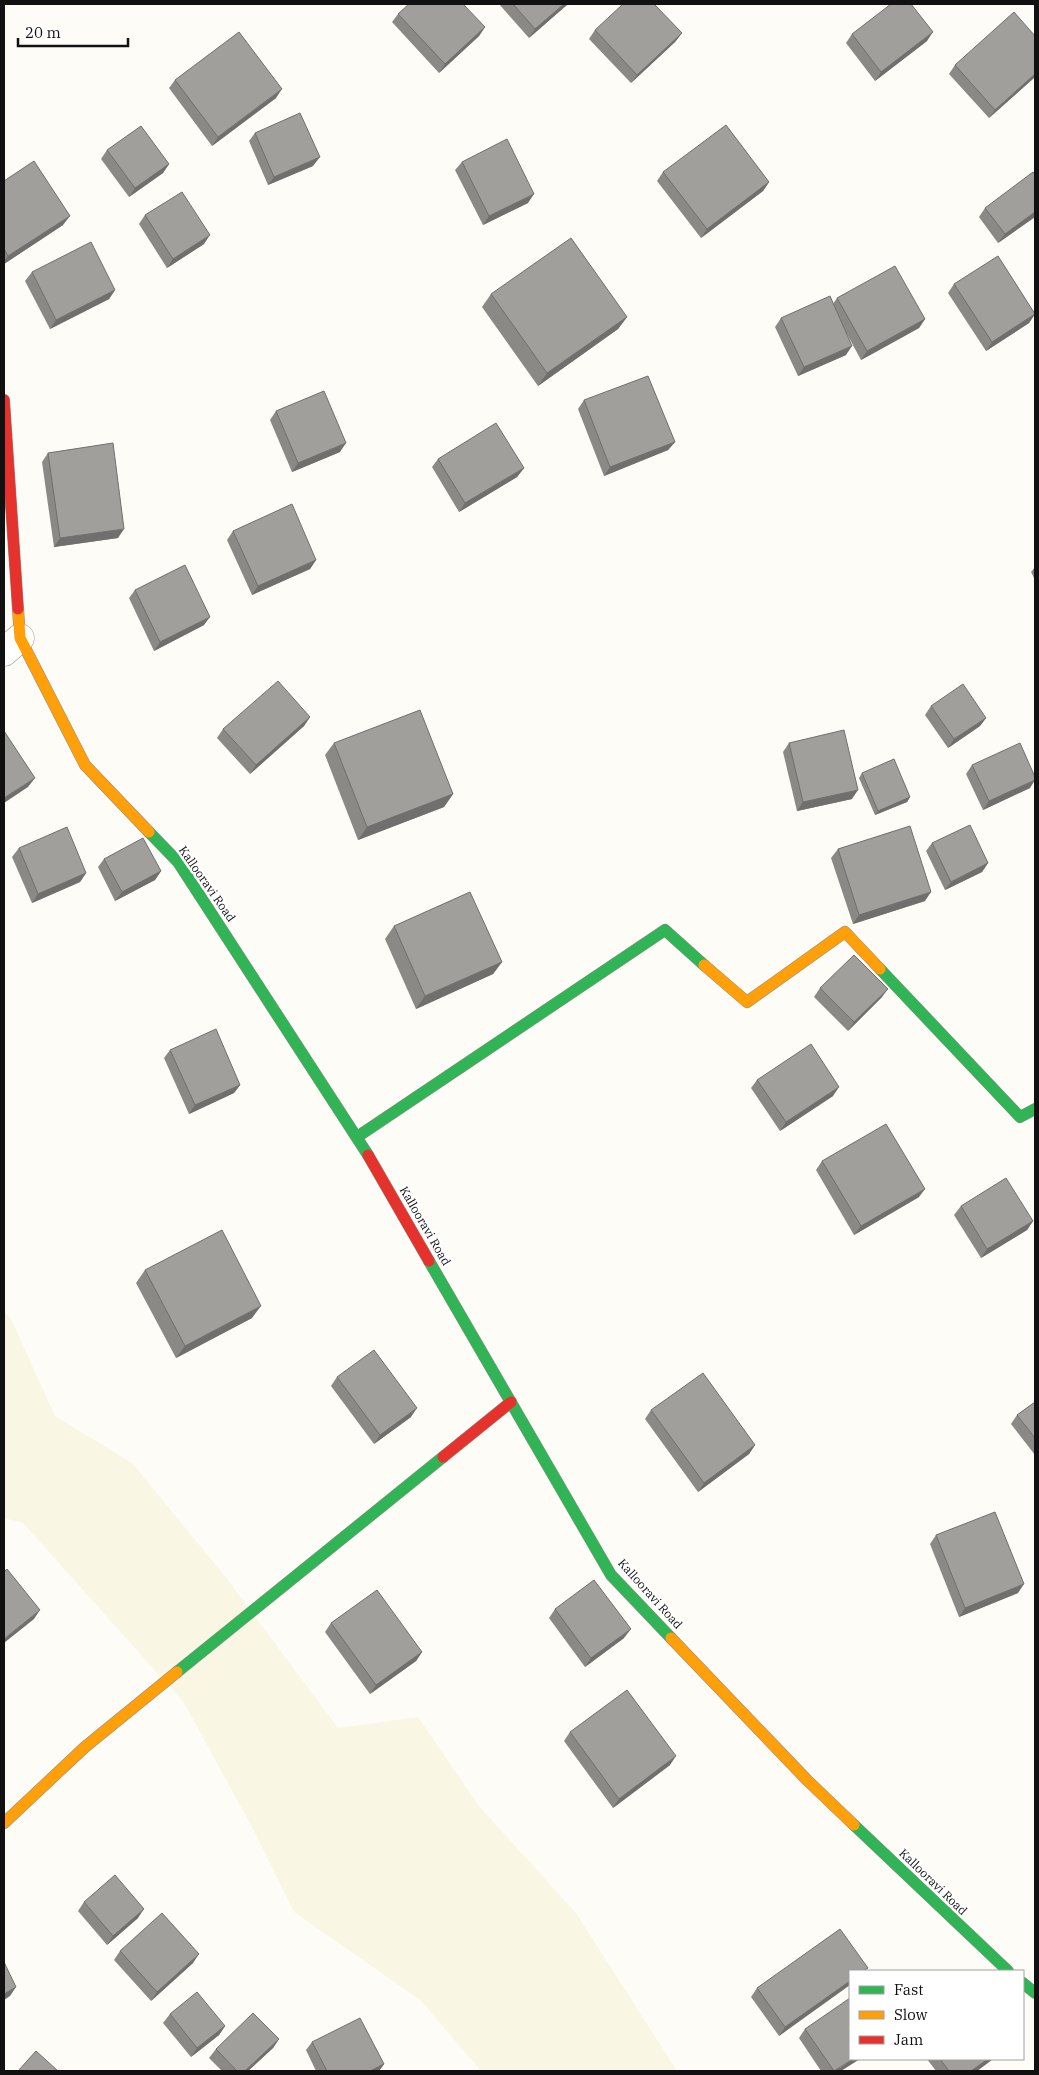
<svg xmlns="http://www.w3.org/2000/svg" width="1039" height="2075" viewBox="0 0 1039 2075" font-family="'IBM Plex Serif',serif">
<rect width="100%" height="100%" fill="#fdfcf7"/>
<path fill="#f9f7e4" d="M4 1310 12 1321 55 1416 132 1463 225 1576 338 1728 418 1717 479 1806 576 1913 677 2071H481L420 2000 294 1912 252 1827 184 1703 23 1523 4 1518Z"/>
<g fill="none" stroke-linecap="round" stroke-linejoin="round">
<defs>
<path id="street" d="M4 652 20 638"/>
<g id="fast">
<path d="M149 832 178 862 368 1155"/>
<path d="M880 969 1020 1117 1035 1109"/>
<path d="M357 1137 665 930 704 965"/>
<path d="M429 1261 611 1575 671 1638"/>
<path d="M177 1672 443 1457"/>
<path d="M854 1825 1008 1971"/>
<path d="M1023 1983 1035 1993"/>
</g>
<g id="slow">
<path d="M18 609 20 638 85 765 149 832"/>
<path d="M704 965 747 1002 845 932 880 969"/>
<path d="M671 1638 807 1780 854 1825"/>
<path d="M4 1823 85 1747 177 1672"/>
</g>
<g id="jam">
<path d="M4 400 18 609"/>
<path d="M368 1155 429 1261"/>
<path d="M443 1457 511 1402"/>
</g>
</defs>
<use href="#street" stroke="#979795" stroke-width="29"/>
<use href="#fast" stroke="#8e8d8b" stroke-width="12"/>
<use href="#slow" stroke="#8e8d8b" stroke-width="12"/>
<use href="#jam" stroke="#8e8d8b" stroke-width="12"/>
<use href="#street" stroke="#fffffe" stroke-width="28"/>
<use href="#fast" stroke="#30b455" stroke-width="11"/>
<use href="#slow" stroke="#ff9f0a" stroke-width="11"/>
<use href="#jam" stroke="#e5322d" stroke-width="11"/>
</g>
<g fill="#8a8986">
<path d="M499 4H568L529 38Z"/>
<path d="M398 14 485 27 479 36 439 73 392 22Z"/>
<path d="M595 30 682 33 675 42 631 83 589 39Z"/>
<path d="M852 34 927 41 875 81 846 43Z"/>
<path d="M1035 36V77L989 118 949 74 955 65Z"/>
<path d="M175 80 276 98 212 146 169 88Z"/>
<path d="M255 133 313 166 268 185 249 141Z"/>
<path d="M107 150 169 164 163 173 129 197 101 159Z"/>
<path d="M462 162 528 203 483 225 455 170Z"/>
<path d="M663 172 769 182 763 191 701 238 657 181Z"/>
<path d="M1035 175V217L998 243 979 217 985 208Z"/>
<path d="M4 181 63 225 4 264Z"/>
<path d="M145 215 204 244 167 268 139 224Z"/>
<path d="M32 272 115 290 109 299 50 329 25 281Z"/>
<path d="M954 284 1035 314 1029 323 986 351 948 293Z"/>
<path d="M491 294 627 317 618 329 538 386 482 307Z"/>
<path d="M837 298 925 319 919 328 861 360 847 334 846 355 798 376 775 327 781 318 833 304Z"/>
<path d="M584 400 675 442 668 450 604 476 578 409Z"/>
<path d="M276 411 340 452 292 472 270 420Z"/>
<path d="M48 453 118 538 54 547 42 462Z"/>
<path d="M438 459 524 468 517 477 459 512 432 467Z"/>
<path d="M233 531 316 560 310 569 252 595 227 540Z"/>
<path d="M1035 567V580L1031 572Z"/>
<path d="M135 590 204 625 154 651 129 598Z"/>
<path d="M931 706 986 718 980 726 948 748 925 715Z"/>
<path d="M310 717 304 726 250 774 217 738 223 729Z"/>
<path d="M334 743 453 794 444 807 358 840 325 755Z"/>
<path d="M789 743 852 799 797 811 783 752Z"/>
<path d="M972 765 1030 788 983 810 966 774Z"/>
<path d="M862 773 910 797 907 802 875 815 859 778Z"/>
<path d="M932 843 988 863 982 872 945 890 926 851Z"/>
<path d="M19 848 86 873 80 882 32 903 12 857Z"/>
<path d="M838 849 925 901 853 924 831 858Z"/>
<path d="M104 859 161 871 155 880 115 901 98 867Z"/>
<path d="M394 926 502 962 493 974 416 1009 385 939Z"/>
<path d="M820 988 882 997 848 1031 814 997Z"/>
<path d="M170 1050 240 1085 234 1093 189 1114 164 1058Z"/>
<path d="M757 1080 833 1096 780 1131 751 1088Z"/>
<path d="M822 1161 919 1197 854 1235 816 1170Z"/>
<path d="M961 1206 1033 1221 1027 1230 981 1258 954 1215Z"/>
<path d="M145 1270 252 1318 176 1358 136 1283Z"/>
<path d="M337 1377 411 1417 374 1444 331 1386Z"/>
<path d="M1035 1402V1455L1011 1424 1017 1415Z"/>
<path d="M651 1410 755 1445 749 1454 698 1492 645 1419Z"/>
<path d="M936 1535 1018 1593 959 1617 930 1544Z"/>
<path d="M555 1609 624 1638 585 1667 549 1618Z"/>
<path d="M331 1623 422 1652 416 1661 370 1694 325 1632Z"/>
<path d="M570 1732 670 1765 613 1808 564 1741Z"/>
<path d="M84 1902 138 1918 107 1945 78 1911Z"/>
<path d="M120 1951 193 1963 151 2001 114 1960Z"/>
<path d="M868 1968 779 2036 751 1997 757 1988Z"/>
<path d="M170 2014 225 2026 219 2035 191 2057 163 2023Z"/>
<path d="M805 2029 841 2071H821L799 2038Z"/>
<path d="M279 2039 273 2048 248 2071H222L209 2058 216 2049Z"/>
<path d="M312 2042 384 2064 379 2071H316L306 2050Z"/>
<path d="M927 2059H993L977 2071H936Z"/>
</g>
<g fill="#716f6d">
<path d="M564 4H568L529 38 535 29Z"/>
<path d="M485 27 479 36 439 73 445 64Z"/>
<path d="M933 32 927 41 875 81 881 72Z"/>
<path d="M682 33 675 42 631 83 637 75Z"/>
<path d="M1035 74V77L989 118 995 110Z"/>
<path d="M282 89 276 98 212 146 218 137Z"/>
<path d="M320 157 313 166 268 185 274 177Z"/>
<path d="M169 164 163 173 129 197 135 188Z"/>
<path d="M769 182 763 191 701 238 707 229Z"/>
<path d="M534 194 528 203 483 225 489 216Z"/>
<path d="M1035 212V217L998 243 1005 234Z"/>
<path d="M70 216 63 225 4 264V262L8 256Z"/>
<path d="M210 235 204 244 167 268 173 259Z"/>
<path d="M115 290 109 299 50 329 56 320Z"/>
<path d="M1035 314 1029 323 986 351 992 342Z"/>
<path d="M627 317 618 329 538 386 547 373Z"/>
<path d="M925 319 919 328 861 360 867 351Z"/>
<path d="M852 346 846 355 798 376 804 367Z"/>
<path d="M675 442 668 450 604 476 610 467Z"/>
<path d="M346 443 340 452 292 472 298 463Z"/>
<path d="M524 468 517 477 459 512 465 503Z"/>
<path d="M124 529 118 538 54 547 60 538Z"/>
<path d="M316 560 310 569 252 595 258 586Z"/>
<path d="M210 617 204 625 154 651 160 642Z"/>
<path d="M310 717 304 726 250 774 256 765Z"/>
<path d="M986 718 980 726 948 748 954 739Z"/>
<path d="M35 778 28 787 4 803V798Z"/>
<path d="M1035 780 1030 788 983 810 989 801Z"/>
<path d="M858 790 852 799 797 811 803 802Z"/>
<path d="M453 794 444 807 358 840 367 827Z"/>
<path d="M910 797 907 802 875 815 878 811Z"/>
<path d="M988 863 982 872 945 890 951 882Z"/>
<path d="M161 871 155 880 115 901 122 892Z"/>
<path d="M86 873 80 882 32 903 38 894Z"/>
<path d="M931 892 925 901 853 924 859 915Z"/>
<path d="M502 962 493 974 416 1009 425 996Z"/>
<path d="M888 989 882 997 848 1031 854 1022Z"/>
<path d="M240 1085 234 1093 189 1114 195 1105Z"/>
<path d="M839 1087 833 1096 780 1131 786 1122Z"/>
<path d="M925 1189 919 1197 854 1235 861 1226Z"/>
<path d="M1033 1221 1027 1230 981 1258 987 1249Z"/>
<path d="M261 1306 252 1318 176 1358 185 1346Z"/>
<path d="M417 1408 411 1417 374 1444 380 1435Z"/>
<path d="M755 1445 749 1454 698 1492 704 1483Z"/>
<path d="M1024 1584 1018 1593 959 1617 965 1608Z"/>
<path d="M40 1610 34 1619 4 1643V1639Z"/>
<path d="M631 1629 624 1638 585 1667 591 1658Z"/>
<path d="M422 1652 416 1661 370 1694 376 1685Z"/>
<path d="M676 1756 670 1765 613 1808 619 1799Z"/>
<path d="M144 1909 138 1918 107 1945 113 1936Z"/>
<path d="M199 1954 193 1963 151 2001 157 1992Z"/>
<path d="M850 1981V1985L779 2036 785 2027Z"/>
<path d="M16 1987 10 1996 4 2000V1994Z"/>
<path d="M225 2026 219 2035 191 2057 197 2048Z"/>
<path d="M279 2039 273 2048 248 2071H245Z"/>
<path d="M853 2059H860L841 2071H835Z"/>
<path d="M988 2059H993L977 2071H971Z"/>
<path d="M384 2064 379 2071H370Z"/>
</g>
<g fill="#a19f9c" stroke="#716f6d">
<path d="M409 4H463L485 27 445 64 398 14Z"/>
<path d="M513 4H564L535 29Z"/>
<path d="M623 4H654L682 33 637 75 595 30Z"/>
<path d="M891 4H911L933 32 881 72 852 34Z"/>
<path d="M1014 12 1035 36V74L995 110 955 65Z"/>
<path d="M239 32 282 89 218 137 175 80Z"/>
<path d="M300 113 320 157 274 177 255 133Z"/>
<path d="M726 125 769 182 707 229 663 172Z"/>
<path d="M141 126 169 164 135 188 107 150Z"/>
<path d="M507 139 534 194 489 216 462 162Z"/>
<path d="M34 161 70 216 8 256 4 249V181Z"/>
<path d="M1033 172 1035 175V212L1005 234 985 208Z"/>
<path d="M182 192 210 235 173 259 145 215Z"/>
<path d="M571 238 627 317 547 373 491 294Z"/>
<path d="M91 242 115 290 56 320 32 272Z"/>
<path d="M998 256 1035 314 992 342 954 284Z"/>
<path d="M895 266 925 319 867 351 837 298Z"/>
<path d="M830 296 852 346 804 367 781 318Z"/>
<path d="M648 376 675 442 610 467 584 400Z"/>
<path d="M324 391 346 443 298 463 276 411Z"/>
<path d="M496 423 524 468 465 503 438 459Z"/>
<path d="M113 443 124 529 60 538 48 453Z"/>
<path d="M292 504 316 560 258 586 233 531Z"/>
<path d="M185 565 210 617 160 642 135 590Z"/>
<path d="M278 681 310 717 256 765 223 729Z"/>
<path d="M963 684 986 718 954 739 931 706Z"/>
<path d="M420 710 453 794 367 827 334 743Z"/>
<path d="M844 730 858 790 803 802 789 743Z"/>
<path d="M4 731 35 778 4 798Z"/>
<path d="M1020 743 1035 777V780L989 801 972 765Z"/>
<path d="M894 759 910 797 878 811 862 773Z"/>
<path d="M970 825 988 863 951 882 932 843Z"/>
<path d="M910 826 931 892 859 915 838 849Z"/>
<path d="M67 827 86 873 38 894 19 848Z"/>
<path d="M143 838 161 871 122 892 104 859Z"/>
<path d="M470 892 502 962 425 996 394 926Z"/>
<path d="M854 955 888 989 854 1022 820 988Z"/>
<path d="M216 1029 240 1085 195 1105 170 1050Z"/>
<path d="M811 1044 839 1087 786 1122 757 1080Z"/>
<path d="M886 1124 925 1189 861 1226 822 1161Z"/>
<path d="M1006 1178 1033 1221 987 1249 961 1206Z"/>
<path d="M222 1230 261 1306 185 1346 145 1270Z"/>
<path d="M374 1350 417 1408 380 1435 337 1377Z"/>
<path d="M703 1373 755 1445 704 1483 651 1410Z"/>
<path d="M1035 1402V1438L1017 1415Z"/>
<path d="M995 1512 1024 1584 965 1608 936 1535Z"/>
<path d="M7 1569 40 1610 4 1639V1572Z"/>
<path d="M594 1580 631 1629 591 1658 555 1609Z"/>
<path d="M377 1590 422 1652 376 1685 331 1623Z"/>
<path d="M627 1690 676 1756 619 1799 570 1732Z"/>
<path d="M115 1875 144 1909 113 1936 84 1902Z"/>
<path d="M162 1913 199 1954 157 1992 120 1951Z"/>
<path d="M840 1929 868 1968 863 1971H850V1981L785 2027 757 1988Z"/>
<path d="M4 1962 16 1987 4 1994Z"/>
<path d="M197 1992 225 2026 197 2048 170 2014Z"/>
<path d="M850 1998V2059H853L834 2071 805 2029Z"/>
<path d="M253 2013 279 2039 245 2071H237L216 2049Z"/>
<path d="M360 2018 384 2064 370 2071H327L312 2042Z"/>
<path d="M36 2051 58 2071H18Z"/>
<path d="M940 2059H988L971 2071H949Z"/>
</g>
<g text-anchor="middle" stroke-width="5" stroke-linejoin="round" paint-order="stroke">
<g font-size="12" fill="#111" stroke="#fff">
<text transform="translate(207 884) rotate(55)" y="4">Kallooravi Road</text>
<text transform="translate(425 1226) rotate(60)" y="4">Kallooravi Road</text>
<text transform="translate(650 1594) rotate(48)" y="4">Kallooravi Road</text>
<text transform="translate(933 1882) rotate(44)" y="4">Kallooravi Road</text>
</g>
</g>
<rect width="1039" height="2075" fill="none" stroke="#111111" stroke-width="10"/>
<rect x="849" y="1970" width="175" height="90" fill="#ffffff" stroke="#a0a0a0"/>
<rect x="859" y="1986" width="25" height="8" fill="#30b455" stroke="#a0a0a0"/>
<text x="894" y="1995" font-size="15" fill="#111111">Fast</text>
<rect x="859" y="2011" width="25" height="8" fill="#ff9f0a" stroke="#a0a0a0"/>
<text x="894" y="2020" font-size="15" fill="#111111">Slow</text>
<rect x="859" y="2036" width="25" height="8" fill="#e5322d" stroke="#a0a0a0"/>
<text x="894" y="2045" font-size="15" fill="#111111">Jam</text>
<path d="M18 38v8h110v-8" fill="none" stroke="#111111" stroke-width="2.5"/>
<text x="25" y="38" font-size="15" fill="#111111" stroke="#ffffff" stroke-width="4" paint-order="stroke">20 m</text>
</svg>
